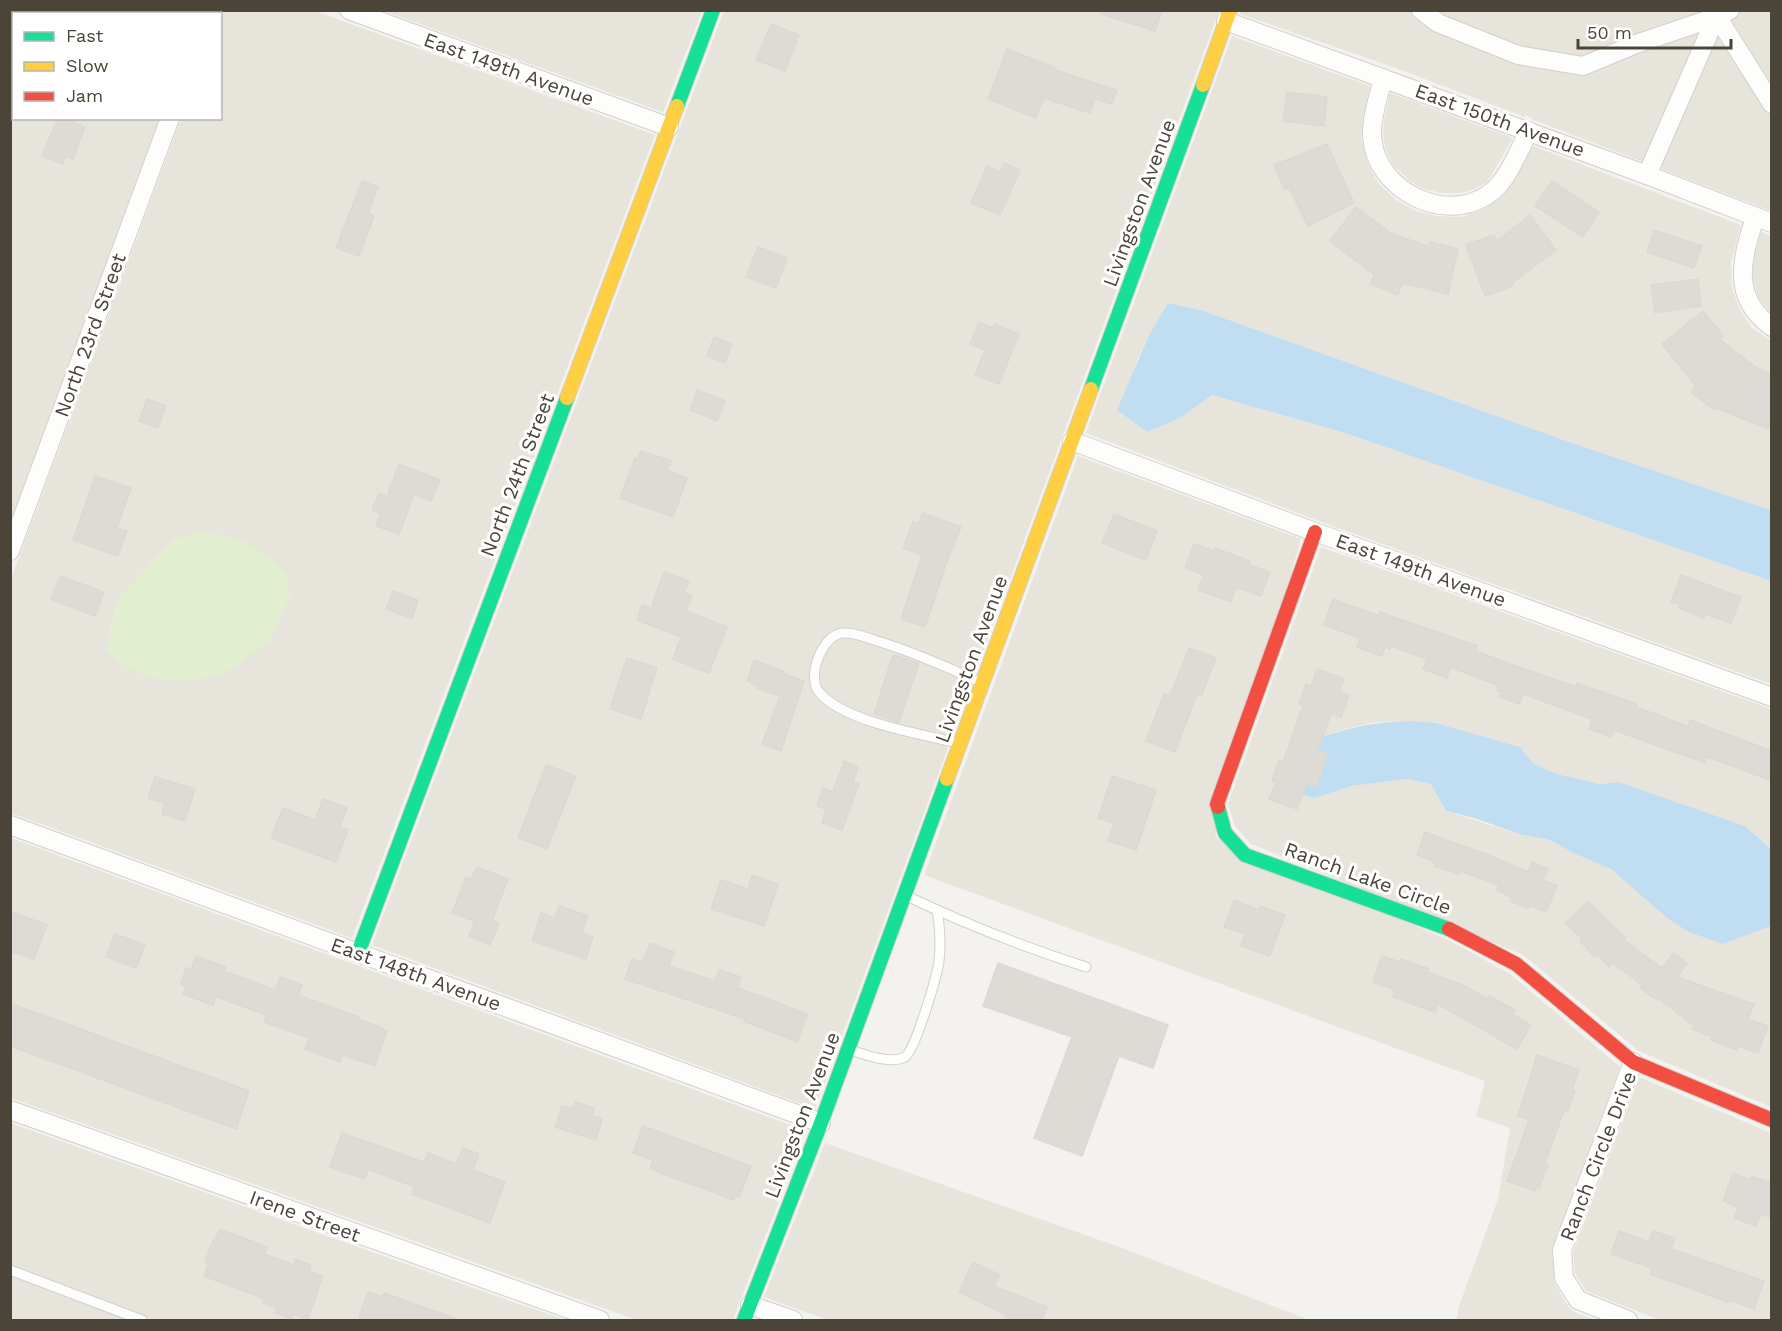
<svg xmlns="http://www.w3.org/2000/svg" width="1782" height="1331" viewBox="0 0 1782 1331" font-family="'Work Sans',sans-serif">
<rect width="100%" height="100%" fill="#f4f2ee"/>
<g fill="#e7e4dc" fill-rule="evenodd">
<path d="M1241 10 1771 11V211L1534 120 1526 115 1525 117 1396 68 1240 14Z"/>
<path d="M11 11H200L199 14H14V118L159 119 11 520Z"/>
<path d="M222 11H315L655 135 352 938 11 813 10 582 181 119 220 118V15ZM290 592 283 613 268 642 107 650 110 630 118 599Z"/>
<path d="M384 11H702L663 112Z"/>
<path d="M724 11H1219L815 1109 372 945Z"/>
<path d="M1232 36 1370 86 1363 117 1361 137 1367 162 1378 183 1396 200 1416 211 1437 216 1461 217 1485 209 1503 196 1533 146 1741 225 1731 263 1732 288 1739 308 1751 327 1771 341V510L1575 444 1201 310 1168 303 1149 335 1136 363 1182 417 1212 395 1345 433 1771 581V684L1319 521 1086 433Z"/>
<path d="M1390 93 1513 138 1488 181 1477 188 1461 193H1442L1423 189 1410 181 1394 166 1386 151 1383 135 1384 121Z"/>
<path d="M1761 232 1771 236V313L1758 297 1753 280 1752 265Z"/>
<path d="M1078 456 1301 539 1215 837 1452 942 1510 974 1620 1067 1552 1252 1555 1284 1569 1308 1574 1312 1595 1320H1456L1459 1306 1498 1199 1510 1128 1476 1116 1485 1081 924 875Z"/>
<path d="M1321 547 1771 709V849L1745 826 1619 782 1600 784 1557 774 1533 763 1520 747 1436 723 1413 721 1377 722 1348 728 1313 740 1315 798 1352 786 1409 779 1431 784 1446 811 1522 835 1550 840 1573 853 1611 869 1667 918 1723 944 1771 926V1107L1639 1051 1523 955 1251 844 1235 826 1228 804Z"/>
<path d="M11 838 806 1131 733 1320H637L11 1098Z"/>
<path d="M1639 1077 1771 1133V1320H1660L1586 1291 1575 1273 1573 1252Z"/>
<path d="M10 1123 521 1305 566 1320H11Z"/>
<path d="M825 1143 1125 1249 1309 1320H828L764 1297Z"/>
</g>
<path fill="#e1eecf" d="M203 530 241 540 270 557 287 576 290 592 283 613 268 642 232 669 210 678 179 681 147 677 123 665 107 650 110 630 118 599 173 540Z"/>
<g fill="#c0ddf1">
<path d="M1168 303 1201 310 1575 444 1771 510V581L1345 433 1212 395 1182 417 1147 432 1117 410 1149 335Z"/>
<path d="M1413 721 1436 723 1520 747 1533 763 1557 774 1600 784 1619 782 1745 826 1771 849V926L1723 944 1689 932 1667 918 1611 869 1573 853 1550 840 1522 835 1474 818 1446 811 1431 784 1408 779 1352 786 1315 798 1287 791 1313 740C1351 727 1372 722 1413 721Z"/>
</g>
<g fill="#dedbd6" stroke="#dcd9d4" stroke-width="1.5">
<path d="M1102 10H1162L1155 31 1101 14Z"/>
<path d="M771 24 799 35 785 71 756 60Z"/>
<path d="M1007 49 1056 68 1055 70 1117 90 1112 104 1095 99 1090 113 1044 98 1036 118 988 99Z"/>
<path d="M1287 92 1327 97 1324 126 1283 121Z"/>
<path d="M58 118H65L85 127 73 159 66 156 63 164 42 156Z"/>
<path d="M1327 144 1354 203 1308 226 1289 188 1284 189 1274 165Z"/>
<path d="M1004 163 1020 170 1000 215 971 203 987 166 1000 172Z"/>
<path d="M362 181 378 187 368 213 374 216 359 256 336 248Z"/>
<path d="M1552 181 1599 212 1583 237 1535 206Z"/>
<path d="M1356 207 1391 233 1429 247 1430 242 1458 249 1448 294 1402 283 1398 295 1371 284 1374 275 1330 241Z"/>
<path d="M1530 215 1556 250 1512 283 1513 286 1485 296 1466 245 1494 235 1497 241Z"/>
<path d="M1654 230 1702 246 1694 268 1647 252Z"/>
<path d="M758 247 787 258 776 288 746 277Z"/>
<path d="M1698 279 1701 306 1655 313 1651 285Z"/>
<path d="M1703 311 1723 336 1719 339 1757 368 1772 374V420L1768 429 1716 408 1714 410 1691 392 1696 386 1662 344Z"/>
<path d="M979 322 993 328 995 324 1019 334 999 384 975 375 985 350 970 344Z"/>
<path d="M714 337 732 344 725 363 707 356Z"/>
<path d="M697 390 725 401 717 421 690 410Z"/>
<path d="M147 399 166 406 158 428 139 421Z"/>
<path d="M641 451 671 461 667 470 687 478 673 517 620 498 635 458 638 459Z"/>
<path d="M399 464 440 480 431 501 414 494 399 534 376 526 381 514 372 510 379 493 387 496Z"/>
<path d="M95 476 131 488 117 528 127 531 118 556 73 540Z"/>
<path d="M923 513 961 527 946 564 925 627 901 619 922 555 903 548 913 522 918 524Z"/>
<path d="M1114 514 1157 531 1146 560 1102 543Z"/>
<path d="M1194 544 1214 551 1215 548 1250 561 1249 565 1270 572 1261 596 1236 587 1231 602 1198 590 1204 575 1185 568Z"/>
<path d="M664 572 689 581 684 593 692 596 686 611 727 627 709 673 673 659 681 637 637 620 642 605 651 608Z"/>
<path d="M1681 575 1741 597 1731 623 1706 614 1704 618 1679 608 1680 605 1671 602Z"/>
<path d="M60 576 104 592 95 616 51 599Z"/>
<path d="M393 591 418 600 412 619 386 609Z"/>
<path d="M1333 599 1379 616 1380 612 1477 646 1475 651 1576 687 1577 683 1637 704 1636 707 1688 726 1690 720 1772 751V781L1707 757 1705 763 1614 730 1611 737 1589 729 1592 719 1523 694 1519 704 1499 697 1501 692 1497 691 1499 686 1450 667 1447 678 1423 669 1427 659 1391 646 1390 649 1385 647 1382 656 1357 647 1360 638 1324 625Z"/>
<path d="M1189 648 1216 658 1202 695 1197 694 1175 752 1146 741 1164 694 1170 696Z"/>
<path d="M893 655 919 663 899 722 874 714Z"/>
<path d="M627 658 657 668 641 719 610 709Z"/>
<path d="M754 660 783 671 782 673 804 681 781 751 762 744 780 696 757 688 758 686 747 681Z"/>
<path d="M1317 669 1344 679 1339 691 1349 695 1341 717 1331 713 1318 751 1328 754 1316 787 1307 784 1297 809 1269 799 1276 782 1272 781 1279 761 1283 762 1295 728 1303 705 1299 704 1306 684 1311 686Z"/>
<path d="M844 761 858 767 853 782 859 784 842 830 822 823 826 809 817 806 823 788 833 792Z"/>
<path d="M546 765 576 776 547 849 518 838Z"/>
<path d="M1112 776 1156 790 1136 850 1108 841 1114 823 1098 818Z"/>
<path d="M155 777 195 789 185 821 162 814 165 803 148 798Z"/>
<path d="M323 799 347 808 340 827 348 830 336 862 271 838 283 808 315 820Z"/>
<path d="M1425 832 1491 856 1528 872 1532 862 1548 869 1543 880 1557 886 1546 912 1529 905 1528 908 1510 901 1512 897 1497 890 1499 885 1460 871 1459 874 1434 866 1435 862 1417 855Z"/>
<path d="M477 867 508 879 492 921 499 923 490 945 469 936 475 921 452 913 466 877 471 880Z"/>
<path d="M752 875 778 884 764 926 711 909 721 880 748 889Z"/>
<path d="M1234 900 1259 910 1260 906 1285 915 1270 956 1241 946 1245 934 1224 927Z"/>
<path d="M1588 901 1625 938 1624 940 1662 968 1674 953 1687 963 1677 977 1754 1004 1748 1019 1768 1026 1758 1053 1738 1046 1737 1050 1711 1040 1712 1037 1692 1029 1693 1025 1658 998 1657 1000 1640 988 1642 985 1613 963 1609 967 1598 955 1595 957 1580 941 1582 939 1566 923Z"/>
<path d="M559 906 588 916 582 933 593 937 586 959 532 941 541 913 555 918Z"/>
<path d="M10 911 47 925 34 959 10 951Z"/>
<path d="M115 934 145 945 136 968 106 957Z"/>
<path d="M650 943 674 952 669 966 715 981 719 970 741 977 738 988 808 1014 797 1042 744 1021 745 1019 625 979 632 959 642 963Z"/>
<path d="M196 956 226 967 224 971 275 990 280 977 302 985 298 995 359 1017 358 1019 383 1028 382 1029 387 1031 375 1066 342 1055 340 1062 305 1049 309 1038 264 1022 267 1015 216 997 213 1005 183 994 186 986 181 984 186 968 191 970Z"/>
<path d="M1382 956 1400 962 1401 959 1429 969 1427 972 1463 985 1488 999 1490 996 1515 1010 1512 1014 1531 1025 1517 1049 1438 1004 1435 1012 1393 997 1395 990 1373 982Z"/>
<path d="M998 963 1168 1025 1153 1068 1119 1056 1082 1156 1034 1138 1072 1037 983 1006Z"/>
<path d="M10 1003 249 1091 236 1129 10 1046Z"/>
<path d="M1537 1055 1579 1070 1572 1090 1575 1091 1568 1111 1564 1110 1545 1164 1548 1165 1539 1188 1536 1187 1535 1191 1507 1181 1529 1120 1518 1116Z"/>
<path d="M575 1102 594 1108 592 1116 602 1119 596 1140 555 1127 562 1106 572 1109Z"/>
<path d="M643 1126 751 1166 739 1198 735 1196 734 1200 650 1169 653 1160 633 1153Z"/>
<path d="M342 1133 424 1162 428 1153 456 1164 463 1148 479 1154 473 1170 505 1182 490 1223 412 1194 415 1187 368 1169 365 1179 330 1167Z"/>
<path d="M1733 1173 1750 1180 1751 1176 1772 1183V1218L1761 1214 1756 1226 1734 1218 1738 1207 1723 1201Z"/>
<path d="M220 1229 267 1247 264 1254 294 1265 295 1259 311 1265 309 1271 323 1276 308 1319 293 1314 292 1319 275 1313 277 1308 263 1303 265 1299 204 1276 208 1264 205 1262 213 1240H215Z"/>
<path d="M1619 1231 1649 1242 1653 1231 1675 1238 1671 1249 1764 1281 1754 1309 1729 1300 1728 1302 1650 1274 1652 1268 1611 1254Z"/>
<path d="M973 1262 1000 1275 994 1286 1047 1307 1042 1320H1004L1006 1315 959 1292Z"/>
<path d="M368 1292 383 1297 384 1293 455 1318V1320H358Z"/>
</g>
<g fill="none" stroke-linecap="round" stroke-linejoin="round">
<defs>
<g id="lane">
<path d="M958 743C920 734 844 722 819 692 806 676 823 634 843 633 854 632 864 637 874 640 911 651 945 666 980 682"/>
<path d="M907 896C965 924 1024 947 1086 967"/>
<path d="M850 1050C865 1054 890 1065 905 1057 915 1051 937 976 939 961 941 944 940 928 937 910"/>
<path d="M10 1270 142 1320"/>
</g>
<g id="street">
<path d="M349 10 669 127"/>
<path d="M1421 10 1438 23 1518 55 1583 66 1636 44 1716 17"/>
<path d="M1713 10 1772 104"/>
<path d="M210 14 211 10"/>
<path d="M1226 21 1647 175 1772 223"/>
<path d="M1383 78C1379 96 1371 117 1372 136 1375 192 1450 228 1494 190 1508 178 1520 148 1529 131"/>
<path d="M1647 175 1716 17 1730 10"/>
<path d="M1755 217C1742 259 1730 297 1772 327"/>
<path d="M1072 441 1315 532 1772 697"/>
<path d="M10 551 170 118"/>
<path d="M10 825 821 1123"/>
<path d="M10 1110 600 1320"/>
<path d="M750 1305 793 1320"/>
<path d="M1628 1320 1578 1300 1564 1278 1562 1250 1633 1062"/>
</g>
<g id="fast">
<path d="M677 106 713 10"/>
<path d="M1091 389 1203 85"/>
<path d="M1218 807 1225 833 1245 855 1449 929"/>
<path d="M358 953 567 398"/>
<path d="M744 1320 821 1123 947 779"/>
</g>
<g id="slow">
<path d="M1203 85 1230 10"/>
<path d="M567 398 677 106"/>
<path d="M947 779 1091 389"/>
</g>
<g id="jam">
<path d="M1218 807 1217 804 1315 532"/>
<path d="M1449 929 1516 964 1633 1062 1772 1120"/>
</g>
</defs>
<use href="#lane" stroke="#d2d0cb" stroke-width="11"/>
<use href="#street" stroke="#d2d0cb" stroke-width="20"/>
<use href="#fast" stroke="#d3cfc5" stroke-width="16"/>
<use href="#slow" stroke="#d3cfc5" stroke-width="16"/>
<use href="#jam" stroke="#d3cfc5" stroke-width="16"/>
<use href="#lane" stroke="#fdfdfc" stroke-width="9"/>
<use href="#street" stroke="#fdfdfc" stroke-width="18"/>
<use href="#fast" stroke="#16e098" stroke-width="14"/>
<use href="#slow" stroke="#ffcf43" stroke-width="14"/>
<use href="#jam" stroke="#f24e42" stroke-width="14"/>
</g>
<g text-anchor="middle" stroke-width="6" stroke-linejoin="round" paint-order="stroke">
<g font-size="20" fill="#4b4439" stroke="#fff">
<text transform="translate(509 69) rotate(20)" y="7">East 149th Avenue</text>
<text transform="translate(1500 120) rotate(20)" y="7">East 150th Avenue</text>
<text transform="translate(1139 203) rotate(-70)" y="7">Livingston Avenue</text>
<text transform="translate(90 335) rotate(-70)" y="7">North 23rd Street</text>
<text transform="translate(517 475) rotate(-69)" y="7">North 24th Street</text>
<text transform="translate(1421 570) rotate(20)" y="7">East 149th Avenue</text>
<text transform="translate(971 659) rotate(-70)" y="7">Livingston Avenue</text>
<text transform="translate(1368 878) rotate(20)" y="7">Ranch Lake Circle</text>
<text transform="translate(416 974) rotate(20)" y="7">East 148th Avenue</text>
<text transform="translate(802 1115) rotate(-69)" y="7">Livingston Avenue</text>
<text transform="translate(1598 1156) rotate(-69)" y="7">Ranch Circle Drive</text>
<text transform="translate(305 1216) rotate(20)" y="7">Irene Street</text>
</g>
</g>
<rect width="1782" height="1331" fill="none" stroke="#4b4439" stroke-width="24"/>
<rect x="12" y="12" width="210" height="108" fill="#ffffff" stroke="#b7b4b0" stroke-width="1.5"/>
<rect x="24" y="32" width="30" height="9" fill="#16e098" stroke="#b7b4b0" stroke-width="1.5"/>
<text x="66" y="42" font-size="18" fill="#4b4439">Fast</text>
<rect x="24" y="62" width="30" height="9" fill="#ffcf43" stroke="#b7b4b0" stroke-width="1.5"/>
<text x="66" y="72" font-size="18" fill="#4b4439">Slow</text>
<rect x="24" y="92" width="30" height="9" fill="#f24e42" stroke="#b7b4b0" stroke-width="1.5"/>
<text x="66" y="102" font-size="18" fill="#4b4439">Jam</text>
<path d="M1578 39v9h153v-9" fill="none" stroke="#4b4439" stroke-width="3"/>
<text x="1587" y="39" font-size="18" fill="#4b4439" stroke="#ffffff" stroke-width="4.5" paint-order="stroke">50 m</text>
</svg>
